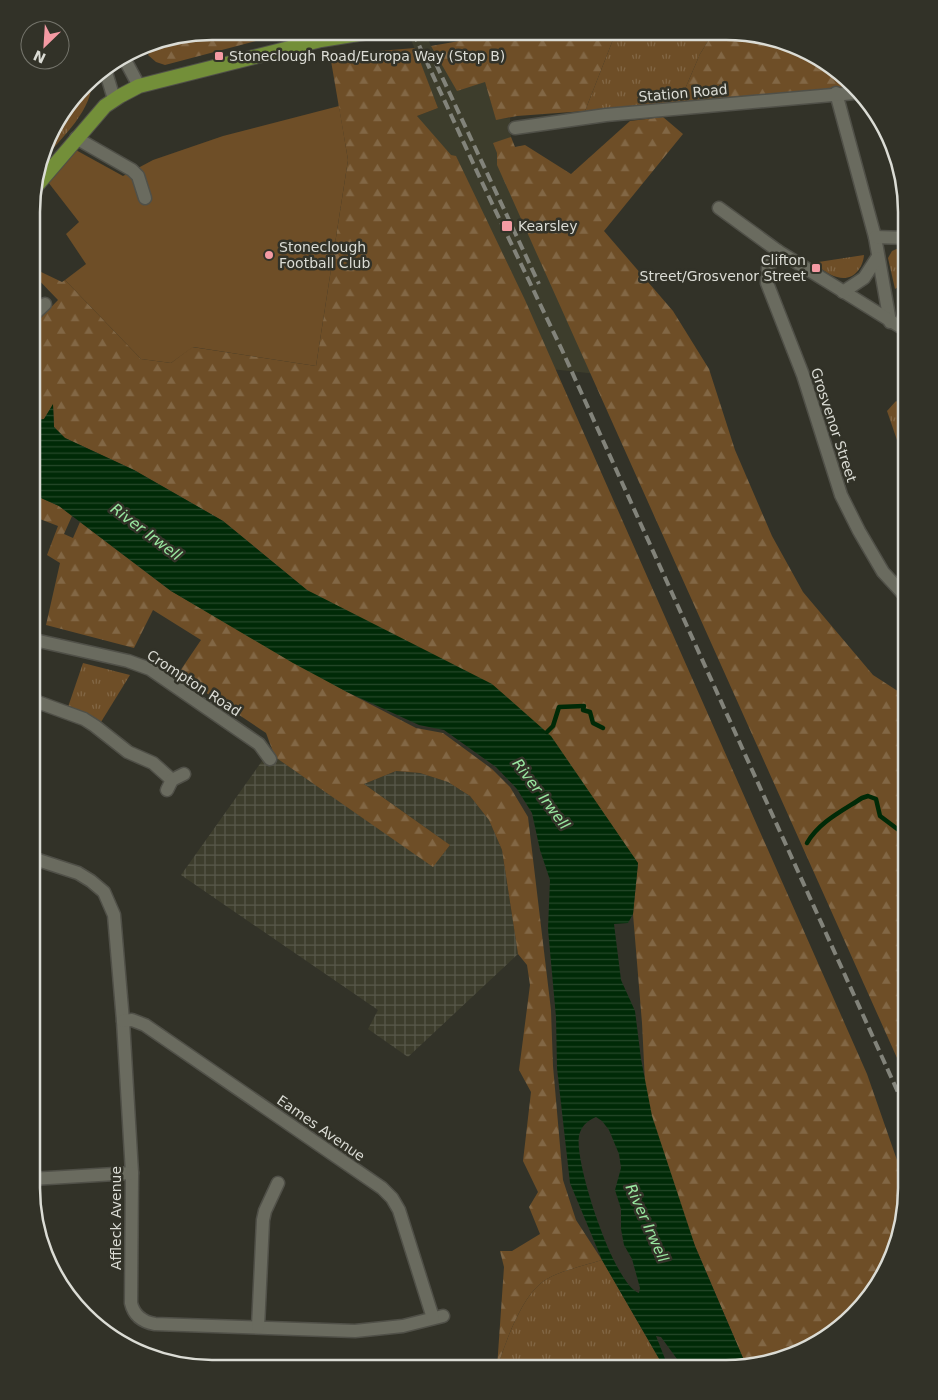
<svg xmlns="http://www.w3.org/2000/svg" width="938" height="1400" viewBox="0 0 938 1400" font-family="'DejaVu Sans',sans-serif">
<defs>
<pattern id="industrial-grid" width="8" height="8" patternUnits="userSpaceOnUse" patternTransform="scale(1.25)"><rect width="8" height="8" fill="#3d3d2c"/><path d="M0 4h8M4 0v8" fill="none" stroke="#58584a"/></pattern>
<pattern id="grass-tufts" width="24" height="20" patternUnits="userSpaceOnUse" patternTransform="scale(1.25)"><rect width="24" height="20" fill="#6e4e27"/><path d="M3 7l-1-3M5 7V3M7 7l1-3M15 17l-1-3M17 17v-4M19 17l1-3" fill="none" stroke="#826745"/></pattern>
<pattern id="forest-firs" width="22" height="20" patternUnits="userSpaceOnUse" patternTransform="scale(1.25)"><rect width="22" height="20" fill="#6e4e27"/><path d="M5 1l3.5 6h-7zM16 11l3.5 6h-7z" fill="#826745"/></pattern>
<pattern id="water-rules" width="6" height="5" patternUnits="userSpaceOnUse" patternTransform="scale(1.25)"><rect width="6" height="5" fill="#002a07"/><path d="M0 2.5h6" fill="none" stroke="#25482a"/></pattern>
</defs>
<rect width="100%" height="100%" fill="#323228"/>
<path fill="#3d3d2c" d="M408 32H425L431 46 485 82 496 119 510 118 511 137 514 147 607 375 512 365 417 116 438 108Z"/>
<path fill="url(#industrial-grid)" d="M275 757 433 866 450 845 364 784 396 771 420 773 448 782 470 796 489 820 502 850 518 954 408 1057 368 1029 378 1010 181 875 262 761Z"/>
<g fill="url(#grass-tufts)">
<path d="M616 32 713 33 700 54 679 103 585 111Z"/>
<path d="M92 77C94 110 62 137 42 161L55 122Z"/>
<path d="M901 247H907V281L895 289 888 258 892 251Z"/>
<path d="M864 255C863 269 852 282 837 277 828 275 820 267 812 263Z"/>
<path d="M896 401 907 409V469L887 411Z"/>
<path d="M83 663 130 675 101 722 68 707Z"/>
<path d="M602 1260 665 1369 497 1368C506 1342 522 1293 547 1279 560 1271 586 1265 602 1260Z"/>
</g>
<g fill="url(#forest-firs)">
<path d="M212 31H294L165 65 156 62 148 55 158 40Z"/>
<path d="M525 32H616L585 111 517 116 496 120 485 82 457 91 431 46 499 34Z"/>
<path d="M713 33H750L836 68 852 89 679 103 700 54Z"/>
<path d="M415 48 438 108 417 116 451 155 456 156 525 300 867 1074 906 1186V1200L876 1289 836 1331 796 1355 746 1365 695 1246 647 1122 642 1023 633 914 638 863 223 521 134 470 65 438 54 427 53 405 44 419 32 421 33 326 58 300 33 274V273L39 271 62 282 65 280 141 359 171 363 192 347 316 366 348 160 330 55Z"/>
<path d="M663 117 683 134 604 231 673 311 709 369 735 450 772 536 803 592 873 675 907 697 906 1078 497 165V153L493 143 511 137 515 147 525 145 571 174 630 121Z"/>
<path d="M32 494 59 506 72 516 64 534 73 538 80 522 171 591 347 692 416 728 443 733 492 769 510 787 528 817 551 1010 553 1066 563 1180 576 1220 602 1260C586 1265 560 1271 547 1279 522 1293 506 1342 497 1368L504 1267 500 1251H512L540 1234 529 1207 538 1192 523 1161 531 1092 519 1070 530 985 527 965 518 954 502 850 489 820 470 796 448 782 420 773 396 771 364 784 450 845 433 867 275 757 266 733 178 674 201 640 153 610 134 648 46 625 60 563 47 555 58 526 32 516Z"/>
</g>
<path fill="#6e4e27" d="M339 106 348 160 316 366 193 347 171 363 141 359 65 280 86 264 66 234 79 222 48 182 74 149 123 176 153 160 223 136Z"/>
<path fill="url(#water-rules)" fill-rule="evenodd" d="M53 404 54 427 65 438 134 470 223 521 307 590 492 684 551 736 638 863 633 914 628 923 614 924 621 980 635 1011 641 1059 652 1116 695 1246 746 1365 727 1369H681L677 1359 661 1337 656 1336 669 1369H665L602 1260 570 1183 557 1068 556 1017 548 929 550 880 540 850 532 813 517 789 496 767 444 730 419 725 347 692 293 663 171 591 59 506 32 494V421L44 419ZM596 1117 602 1121 609 1130 619 1154 621 1168 615 1190 621 1209V1229L624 1245 632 1259 640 1288 639 1293C614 1285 574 1162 579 1136 581 1126 587 1121 596 1117Z"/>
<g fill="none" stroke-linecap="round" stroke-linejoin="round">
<g stroke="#002a07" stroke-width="4.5">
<path d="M147 47 150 43"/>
<path d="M547 732 553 726 559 707 584 706 583 710 590 712 593 723 603 728"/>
<path d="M807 843C819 822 842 811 862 798L868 796 876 799 880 816 900 831H906"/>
</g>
<defs>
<g id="minor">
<path d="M124 58 139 86"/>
<path d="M105 69 114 99"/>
<path d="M836 93 875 237 890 322"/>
<path d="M515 128 606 115 855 93"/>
<path d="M76 138 132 170 138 176 145 198"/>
<path d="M719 208 778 251 907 331"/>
<path d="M875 237 907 238"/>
<path d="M778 251 768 268 767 283 803 375 841 495 859 531 883 572 907 598"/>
<path d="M843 292 864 278 877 258"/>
<path d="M33 315 45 304"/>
<path d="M32 644 39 641 128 661 150 669 259 744 270 759"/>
<path d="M32 700 84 719 95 726 128 752 153 763 172 780"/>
<path d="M167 790 172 780 184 774"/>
<path d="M32 858 78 873 91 881 104 892 114 915 123 1021 132 1173 131 1303C134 1316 143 1322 155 1324L355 1331 403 1326 443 1316"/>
<path d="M123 1021 132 1020 145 1025 382 1188 392 1198 399 1210 433 1318"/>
<path d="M31 1179 132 1173"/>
<path d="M258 1327 263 1220 265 1211 278 1183"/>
</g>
<path id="primary" d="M33 190 105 106 120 96 139 86 321 40 371 32"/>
</defs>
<use href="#minor" stroke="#505048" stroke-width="15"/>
<use href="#primary" stroke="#505048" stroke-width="16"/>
<use href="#minor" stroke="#6a6b5f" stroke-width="12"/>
<use href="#primary" stroke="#738f39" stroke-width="14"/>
<g stroke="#82837a" stroke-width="4" stroke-dasharray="10 5" stroke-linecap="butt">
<path d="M413 32 479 176 562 350 906 1110"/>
<path d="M436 64 539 284"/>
</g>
</g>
<g fill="#f49aa3" stroke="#323228" stroke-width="2">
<rect x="214" y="51" width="10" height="10" rx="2.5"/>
<rect x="501" y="220" width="12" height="12" rx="2.5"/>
<circle cx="269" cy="255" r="5"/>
<rect x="811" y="263" width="10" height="10" rx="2.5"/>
</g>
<g text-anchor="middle" stroke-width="5" stroke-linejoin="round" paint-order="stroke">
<g font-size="14" fill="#dbdcd5" stroke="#323228" text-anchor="start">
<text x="229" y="61">Stoneclough Road/Europa Way (Stop B)</text>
<text x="518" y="231">Kearsley</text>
<text x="279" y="252">Stoneclough<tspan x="279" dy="16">Football Club</tspan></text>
<text x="806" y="265" text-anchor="end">Clifton<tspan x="806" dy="16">Street/Grosvenor Street</tspan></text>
</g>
<g font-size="14" fill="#dbdcd5" stroke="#323228">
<text transform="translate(683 93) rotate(-5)" y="5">Station Road</text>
<text transform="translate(834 425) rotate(72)" y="5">Grosvenor Street</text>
<text transform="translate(194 683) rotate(33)" y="5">Crompton Road</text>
<text transform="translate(321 1128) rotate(35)" y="5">Eames Avenue</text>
<text transform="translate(116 1218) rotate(-90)" y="5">Affleck Avenue</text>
</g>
<g font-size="15" font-style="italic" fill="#99e7a0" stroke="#323228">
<text transform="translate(146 532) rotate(37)" y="5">River Irwell</text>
<text transform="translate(541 794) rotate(53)" y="5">River Irwell</text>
<text transform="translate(647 1223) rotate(66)" y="5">River Irwell</text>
</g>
</g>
<path d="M0 0H938V1400H0ZM212 40H726A172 172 0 0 1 898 212V1188A172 172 0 0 1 726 1360H212A172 172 0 0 1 40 1188V212A172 172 0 0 1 212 40Z" fill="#323228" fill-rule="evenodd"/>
<path fill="none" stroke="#dbdcd5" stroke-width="2.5" d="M212 40H726A172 172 0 0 1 898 212V1188A172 172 0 0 1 726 1360H212A172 172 0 0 1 40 1188V212A172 172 0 0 1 212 40Z"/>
<g transform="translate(45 45) rotate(205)"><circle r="24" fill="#323228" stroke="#76766d"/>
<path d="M0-4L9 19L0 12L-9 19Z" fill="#f49aa3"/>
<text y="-8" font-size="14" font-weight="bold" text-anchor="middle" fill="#dbdcd5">N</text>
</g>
</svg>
